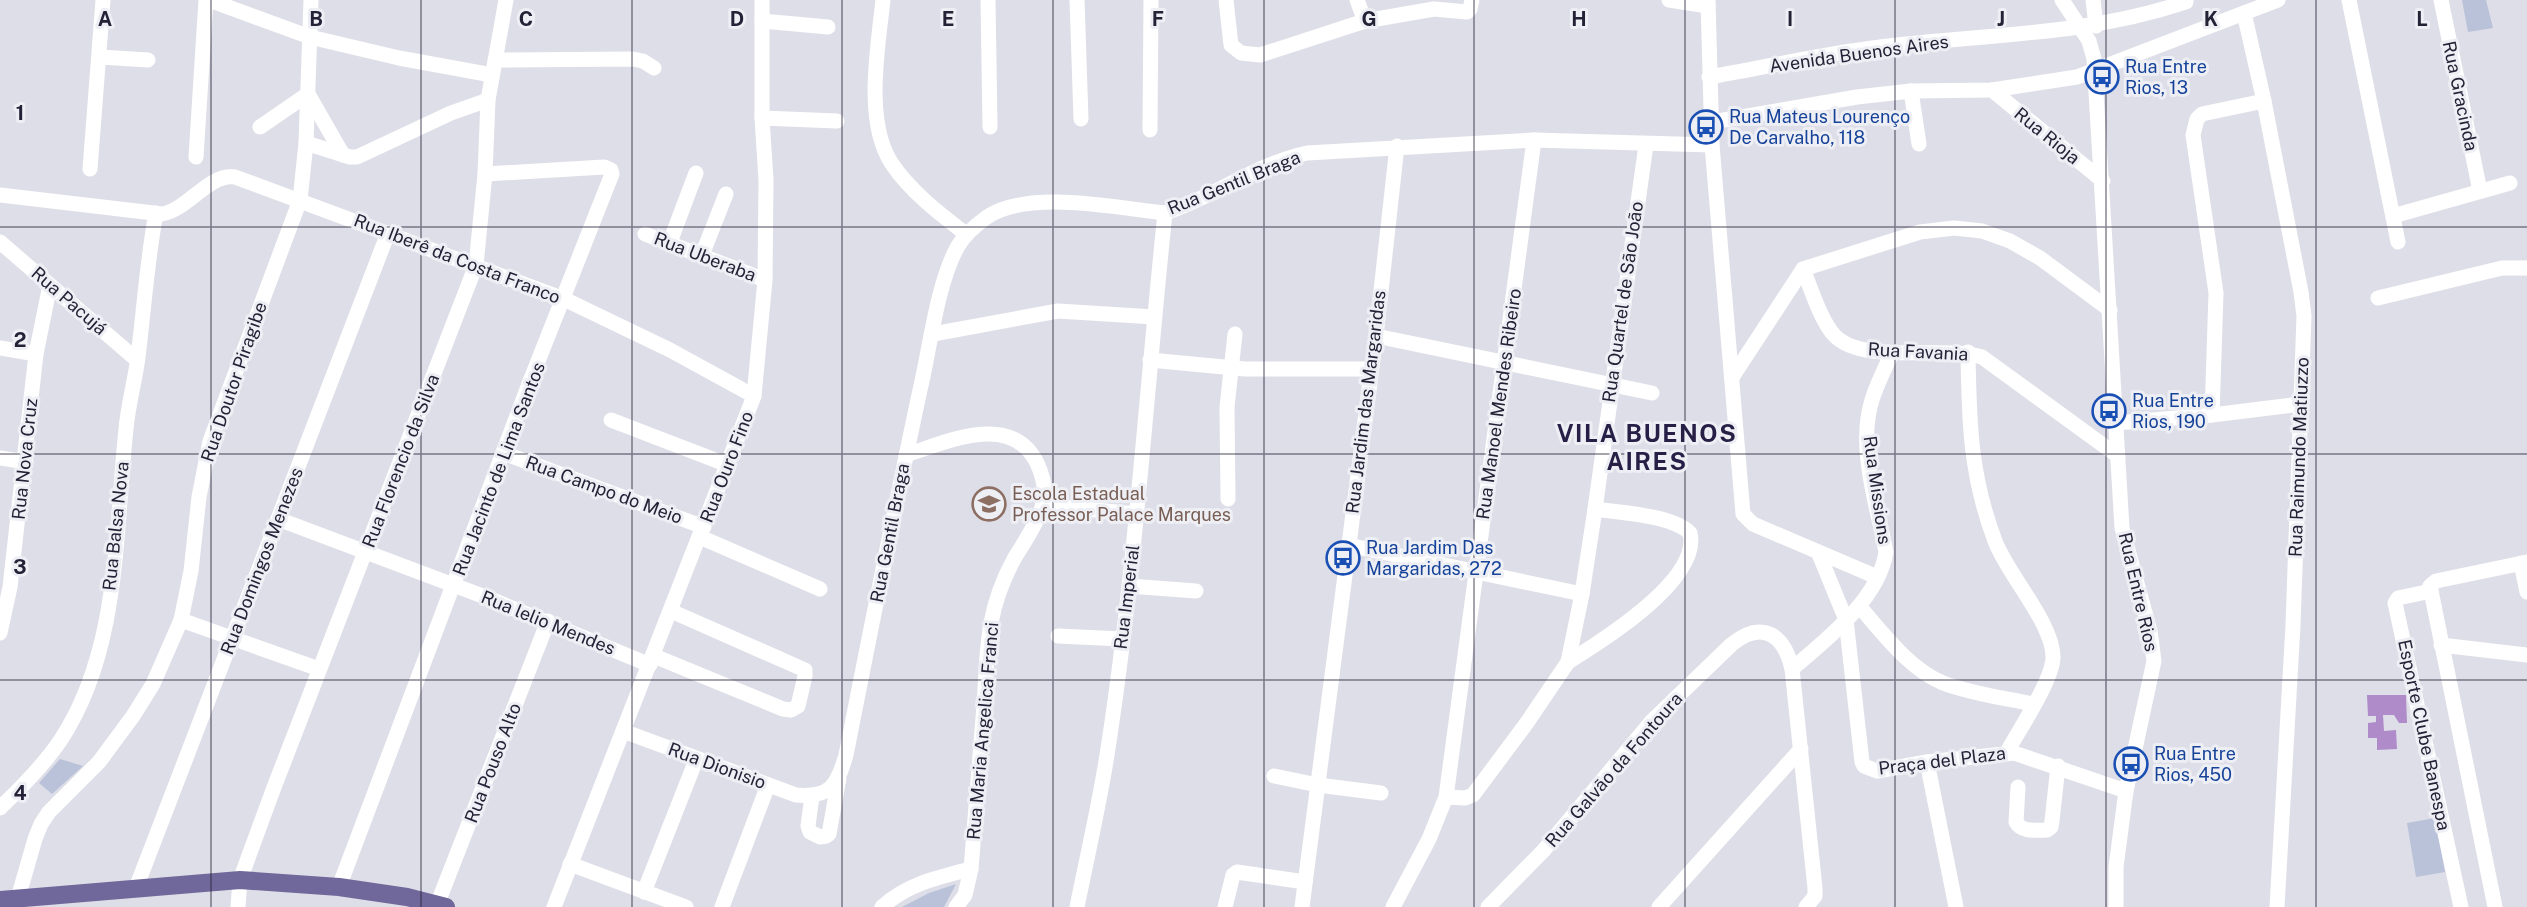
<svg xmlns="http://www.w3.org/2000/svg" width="2527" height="907" viewBox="0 0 2527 907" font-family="'Public Sans',sans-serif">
<rect width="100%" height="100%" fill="#dedee8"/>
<g fill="#b9c2d8">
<path d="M2462 0H2486L2493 28 2468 32Z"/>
<path d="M60 759 83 766 52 794 39 783Z"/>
<path d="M2435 818 2445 872 2416 877 2407 823Z"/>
<path d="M956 884 944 907H902L929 893Z"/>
</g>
<path fill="#af8bc9" d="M2367 695H2406L2407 723H2399L2394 715H2383L2384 731 2396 730 2397 749 2377 750V738H2368V723L2376 722V716H2368Z"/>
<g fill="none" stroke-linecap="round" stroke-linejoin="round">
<g stroke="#fff" stroke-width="15">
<path d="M209 0 310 37 399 58 492 75"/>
<path d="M883 0C878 47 864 122 892 164 911 192 940 214 966 234"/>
<path d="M988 0 990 127"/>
<path d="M1077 0 1081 119"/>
<path d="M1226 0 1231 45 1241 53 1260 55 1365 21 1434 9 1467 12 1470 9 1472 0"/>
<path d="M1357 0 1365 21"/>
<path d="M1669 0 1708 6"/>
<path d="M1708 0 1712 145 1743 514 1753 524 1877 577"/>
<path d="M2062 0 2089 41 2094 59 2122 528 2150 631 2154 661 2126 791 2116 867V907"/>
<path d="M2093 0 2096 26"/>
<path d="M2349 0 2398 242"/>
<path d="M2441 0 2480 191"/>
<path d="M2244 13 2264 101 2301 292 2304 316 2293 625 2277 907"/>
<path d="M762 21 828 27"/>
<path d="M100 57 148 60"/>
<path d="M495 60 633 59 643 61 654 68"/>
<path d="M1709 77C1766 67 1823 54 1880 47 1986 34 2084 36 2186 2V0"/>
<path d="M1992 90 2103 181"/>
<path d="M1911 91 1919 144"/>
<path d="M762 118 837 121"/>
<path d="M1712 122 1857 97 1911 91 1992 90 2077 77 2278 0"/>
<path d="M260 127 308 94 343 155"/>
<path d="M1150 130 1151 0"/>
<path d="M306 143 350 157H357L451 113 488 100"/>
<path d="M196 157 206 0"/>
<path d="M90 169 103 0"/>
<path d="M0 195 162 214C189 209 209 173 235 177L564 299 670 350 754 396"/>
<path d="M2393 216 2510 183"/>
<path d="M645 234 765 280"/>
<path d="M0 242 137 360"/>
<path d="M670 242 696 173"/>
<path d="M702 255 726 194"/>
<path d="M1803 269C1811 288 1821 322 1835 336 1864 365 1942 345 1982 357L2118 456"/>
<path d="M2378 298 2502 268H2527"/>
<path d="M933 334 1058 311 1154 317"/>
<path d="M1376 336 1652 393"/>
<path d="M0 348 36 354"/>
<path d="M1968 352C1969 422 1970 475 1995 541 2007 574 2054 624 2053 658 2052 681 2019 730 2007 752"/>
<path d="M1150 360 1245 369H1371"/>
<path d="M1733 376 1803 269 1920 232 1954 228 1982 231 2010 241 2040 258 2110 310"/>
<path d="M2212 415 2216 293 2193 135 2197 119 2202 114 2264 101"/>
<path d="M611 420 728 465"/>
<path d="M2116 423 2212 415 2301 404"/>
<path d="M503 453 704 527"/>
<path d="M906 455C947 442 1011 411 1037 463 1043 476 1047 493 1042 507 1036 526 1024 542 1014 559 1003 579 995 601 991 623 986 650 986 678 984 705 980 760 975 814 971 869L965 895 956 907"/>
<path d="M0 458 26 462"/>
<path d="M1228 499 1227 407 1235 334"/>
<path d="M1043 505 1137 514"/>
<path d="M278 519 488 598 650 665"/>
<path d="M700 537 820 589"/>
<path d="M1348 545 1582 594"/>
<path d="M1819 554 1846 620 1862 762 1864 766 1877 771 1927 762 2014 753 2126 791"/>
<path d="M2521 563 2527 592"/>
<path d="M1129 586 1196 591"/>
<path d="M2431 591 2398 598 2395 603 2461 907"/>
<path d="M1859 606C1883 633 1909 669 1943 683 1972 694 2004 698 2033 704"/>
<path d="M181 620 319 669"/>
<path d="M0 633 10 587 36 354 50 285"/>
<path d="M1058 636 1122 639"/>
<path d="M2441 645 2527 655"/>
<path d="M654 656 783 709 791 710 798 706 805 676V670L671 611"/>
<path d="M1568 662C1602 641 1701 580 1690 533 1672 515 1621 513 1595 509"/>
<path d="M1792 669C1826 640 1879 599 1886 552 1877 505 1857 447 1872 400 1877 384 1885 368 1892 353"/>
<path d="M623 731 796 795C830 798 837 786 846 755 870 633 894 511 920 390 930 348 937 283 958 246 965 234 976 225 987 217 1029 189 1116 208 1165 213 1214 197 1256 164 1307 153L1534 140 1712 145"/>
<path d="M1927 762 1956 907"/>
<path d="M1274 776 1318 785 1381 793"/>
<path d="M2018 787 2016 822C2022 833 2037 830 2047 830L2051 827 2052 821 2058 766"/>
<path d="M812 796 808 826 810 832 820 837 826 836 829 834 839 778"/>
<path d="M1446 797 1465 798 1473 795 1526 724 1568 662 1582 594 1595 509 1646 145"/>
<path d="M0 808C22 787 43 766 60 741 120 651 115 532 126 429 128 405 135 381 138 357 144 309 147 261 156 213"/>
<path d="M570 864 686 907"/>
<path d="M339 887 529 384 612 174 611 170 604 167 485 174"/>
<path d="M136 888 388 233"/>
<path d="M644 892 696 760"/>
<path d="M18 898 35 839 41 824 49 812 99 762 133 716 153 684 181 620 191 571 199 497 210 441 300 200 306 143 311 0"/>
<path d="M437 905 548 621"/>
<path d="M238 907 240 880 273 790 476 265 485 174 488 100 506 0"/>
<path d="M554 907 754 396 765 280 766 180 762 118V0"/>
<path d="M722 907 768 785"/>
<path d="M882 907C907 884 939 877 971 869"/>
<path d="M1077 907C1087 857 1099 806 1107 755 1135 576 1146 394 1165 213"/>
<path d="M1225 907 1233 875 1237 872 1305 882"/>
<path d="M1302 907 1376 336 1397 146"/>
<path d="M1393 907 1429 839 1446 797 1534 140"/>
<path d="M1488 907 1544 850 1651 722 1732 644C1762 620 1784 634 1792 669L1815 888V896L1806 907"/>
<path d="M1659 907 1801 749"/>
<path d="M2495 907 2430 586 2436 581 2527 562"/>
</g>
<path stroke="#70679a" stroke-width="18" d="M0 900 240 880 339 887 407 897 446 907"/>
</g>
<path fill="none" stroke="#252136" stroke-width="1.5" stroke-opacity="0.55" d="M211 0V907M421 0V907M632 0V907M842 0V907M1053 0V907M1264 0V907M1474 0V907M1685 0V907M1895 0V907M2106 0V907M2316 0V907M0 227H2527M0 454H2527M0 680H2527"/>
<defs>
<symbol id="bus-ring" viewBox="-11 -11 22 22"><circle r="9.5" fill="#eeeff5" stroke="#1a4fb4" stroke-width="1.5"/><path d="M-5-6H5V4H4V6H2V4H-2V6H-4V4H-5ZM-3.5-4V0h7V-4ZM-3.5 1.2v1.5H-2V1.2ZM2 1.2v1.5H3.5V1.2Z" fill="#1a4fb4"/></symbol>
<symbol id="school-ring" viewBox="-11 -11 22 22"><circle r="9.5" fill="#eeeff5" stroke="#8d6e63" stroke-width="1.5"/><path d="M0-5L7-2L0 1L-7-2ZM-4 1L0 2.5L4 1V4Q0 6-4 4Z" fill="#8d6e63"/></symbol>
</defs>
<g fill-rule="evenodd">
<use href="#bus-ring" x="2083" y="58" width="38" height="38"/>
<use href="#bus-ring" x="1687" y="108" width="38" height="38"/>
<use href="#bus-ring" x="2090" y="392" width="38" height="38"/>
<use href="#school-ring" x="970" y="485" width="38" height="38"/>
<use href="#bus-ring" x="1324" y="539" width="38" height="38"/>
<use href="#bus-ring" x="2112" y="745" width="38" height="38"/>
</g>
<g text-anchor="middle" stroke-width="6" stroke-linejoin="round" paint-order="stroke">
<g font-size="18" fill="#252136" stroke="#eeeff5">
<text transform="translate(1859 54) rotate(-8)" y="6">Avenida Buenos Aires</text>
<text transform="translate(2460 96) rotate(78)" y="6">Rua Gracinda</text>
<text transform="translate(2047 136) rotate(39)" y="6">Rua Rioja</text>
<text transform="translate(1234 183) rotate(-22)" y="6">Rua Gentil Braga</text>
<text transform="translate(705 257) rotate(21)" y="6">Rua Uberaba</text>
<text transform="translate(457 259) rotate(21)" y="6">Rua Iberê da Costa Franco</text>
<text transform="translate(69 301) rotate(41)" y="6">Rua Pacujá</text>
<text transform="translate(1623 302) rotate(-82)" y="6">Rua Quartel de São João</text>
<text transform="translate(1918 352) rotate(3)" y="6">Rua Favania</text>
<text transform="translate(234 382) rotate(-71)" y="6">Rua Doutor Piragibe</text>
<text transform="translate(1366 402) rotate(-83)" y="6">Rua Jardim das Margaridas</text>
<text transform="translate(1499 404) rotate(-82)" y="6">Rua Manoel Mendes Ribeiro</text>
<text transform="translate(2299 457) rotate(-88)" y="6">Rua Raimundo Matiuzzo</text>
<text transform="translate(25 459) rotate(-84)" y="6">Rua Nova Cruz</text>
<text transform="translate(401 461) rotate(-69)" y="6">Rua Florencio da Silva</text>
<text transform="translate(727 467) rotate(-69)" y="6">Rua Ouro Fino</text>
<text transform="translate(499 469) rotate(-69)" y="6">Rua Jacinto de Lima Santos</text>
<text transform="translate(604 490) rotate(20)" y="6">Rua Campo do Meio</text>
<text transform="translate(1877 490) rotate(82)" y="6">Rua Missions</text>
<text transform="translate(116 526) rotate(-84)" y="6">Rua Balsa Nova</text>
<text transform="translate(890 533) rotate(-79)" y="6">Rua Gentil Braga</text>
<text transform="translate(262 561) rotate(-69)" y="6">Rua Domingos Menezes</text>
<text transform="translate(2138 592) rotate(77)" y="6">Rua Entre Rios</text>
<text transform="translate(1127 597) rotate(-83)" y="6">Rua Imperial</text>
<text transform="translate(548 623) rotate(22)" y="6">Rua lelio Mendes</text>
<text transform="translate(983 731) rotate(-85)" y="6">Rua Maria Angelica Franci</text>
<text transform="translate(2424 735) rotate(78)" y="6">Esporte Clube Banespa</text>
<text transform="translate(1942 761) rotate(-7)" y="6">Praça del Plaza</text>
<text transform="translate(493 763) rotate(-69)" y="6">Rua Pouso Alto</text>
<text transform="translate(717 766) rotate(20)" y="6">Rua Dionisio</text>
<text transform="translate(1614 770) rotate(-49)" y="6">Rua Galvão da Fontoura</text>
</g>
<g font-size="18" fill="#164399" stroke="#eeeff5" text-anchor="start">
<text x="2125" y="73">Rua Entre<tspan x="2125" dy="21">Rios, 13</tspan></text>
<text x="1729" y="123">Rua Mateus Lourenço<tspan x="1729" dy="21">De Carvalho, 118</tspan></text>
<text x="2132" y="407">Rua Entre<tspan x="2132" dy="21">Rios, 190</tspan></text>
<text x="1366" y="554">Rua Jardim Das<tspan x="1366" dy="21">Margaridas, 272</tspan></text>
<text x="2154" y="760">Rua Entre<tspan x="2154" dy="21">Rios, 450</tspan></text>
</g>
<g font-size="18" fill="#785e54" stroke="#eeeff5" text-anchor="start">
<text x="1012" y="500">Escola Estadual<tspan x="1012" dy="21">Professor Palace Marques</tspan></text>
</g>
<g font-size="24" font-weight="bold" letter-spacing="1.5" fill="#271f46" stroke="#eeeff5">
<text x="1647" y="442">VILA BUENOS<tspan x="1647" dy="28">AIRES</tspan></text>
</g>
</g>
<g font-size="20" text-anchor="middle" font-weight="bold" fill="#252136" stroke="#eeeff5" stroke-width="6" stroke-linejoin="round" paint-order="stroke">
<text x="105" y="26">A</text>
<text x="316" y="26">B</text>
<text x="526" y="26">C</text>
<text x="737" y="26">D</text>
<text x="948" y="26">E</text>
<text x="1158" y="26">F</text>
<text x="1369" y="26">G</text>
<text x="1579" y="26">H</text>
<text x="1790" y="26">I</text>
<text x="2001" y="26">J</text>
<text x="2211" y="26">K</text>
<text x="2422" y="26">L</text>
<text x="20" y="120">1</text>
<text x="20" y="347">2</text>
<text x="20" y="574">3</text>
<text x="20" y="800">4</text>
</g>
</svg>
